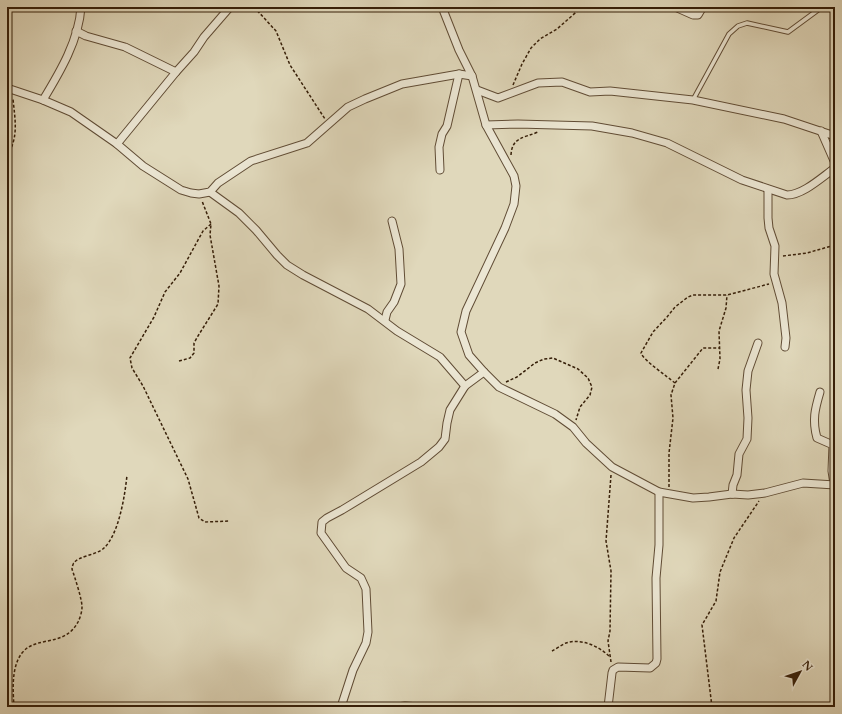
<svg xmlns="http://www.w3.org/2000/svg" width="842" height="714" viewBox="0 0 842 714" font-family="Cardo,serif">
<rect width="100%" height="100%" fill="#e0d8bb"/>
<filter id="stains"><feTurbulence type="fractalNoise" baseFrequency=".005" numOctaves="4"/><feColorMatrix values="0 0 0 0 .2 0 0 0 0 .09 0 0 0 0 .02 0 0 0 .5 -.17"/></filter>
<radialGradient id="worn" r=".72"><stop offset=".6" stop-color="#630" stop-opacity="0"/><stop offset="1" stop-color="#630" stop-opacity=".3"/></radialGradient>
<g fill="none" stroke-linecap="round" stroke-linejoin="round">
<defs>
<path id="service" d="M693 100 729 34 738 26 747 23 788 32 822 7"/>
<g id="minor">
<path d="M442 7 459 50 472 76 486 125 514 176 516 186 514 204 505 228 466 311 461 332 469 355 484 372 499 387 555 414 573 427 586 443 612 467 659 492 693 498 709 497 732 494 748 495 765 493 803 483 835 485"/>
<path d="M675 7 693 15H698L701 10V7"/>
<path d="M76 31 86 36 125 47 176 72"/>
<path d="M7 88 43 100 71 112 117 144 143 166 181 190 191 193 199 194 210 192 218 183 251 161 307 143 348 107 365 99 402 84 459 74 472 76"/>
<path d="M477 90 498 98 538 83 562 82 590 92 610 91 693 100 784 119 835 136"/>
<path d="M43 100C60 72 79 40 81 7"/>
<path d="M486 125 518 124 592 126 632 133 667 143 742 180 787 195C803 195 822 177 835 168"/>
<path d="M821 131 835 163"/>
<path d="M117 144 176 72 194 52 204 37 230 7"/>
<path d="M440 170 439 147 442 134 447 126 459 74"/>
<path d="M768 190V218L769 228 775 246 774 274 782 303 786 338 785 347"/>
<path d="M210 192 239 213 256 230 277 255 287 265 303 275 368 309 397 331 440 357 465 386"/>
<path d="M385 320 387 312 394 302 401 284 399 249 392 221"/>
<path d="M820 392C815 409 812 420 817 438L833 445 832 471 834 484"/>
<path d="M732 494 733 485 737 475 739 454 747 439 748 418 746 390 748 371 758 343"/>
<path d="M341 707 353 670 366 643 368 632 366 589 361 578 346 568 321 533 322 522 327 518 342 510 421 462 439 447 445 439 447 423 450 410 465 386 484 372"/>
<path d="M397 707 405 706 420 707"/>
<path d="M608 707 612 673 613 670 618 667 650 668 656 663 657 659 656 578 659 545V492"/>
</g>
</defs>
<use href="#service" stroke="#604c35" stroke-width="5.5"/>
<use href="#minor" stroke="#604c35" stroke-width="9"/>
<g stroke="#351e08" stroke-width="1.5" stroke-dasharray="3 2" stroke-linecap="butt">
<path d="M254 7 276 31 290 65 325 119"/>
<path d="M513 85 522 64 531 48 540 39 557 29 582 7"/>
<path d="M511 155C512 137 524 138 538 132"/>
<path d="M7 156C19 137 15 120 13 99"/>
<path d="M211 224 203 231 180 273 165 292 154 317 130 358 132 368 143 386 188 479 199 518 205 522 230 521"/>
<path d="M783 256 807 253 835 245"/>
<path d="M179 361 190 358 194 353V343L198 336 218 304 219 286 210 235 211 224 202 201"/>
<path d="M718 369 720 359 719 331 726 308 727 295"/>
<path d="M833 378 832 351V317L835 314"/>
<path d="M506 382 517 377 535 363 544 359 553 358 578 369 588 378 592 387 590 395 580 407 576 420"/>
<path d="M675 383C668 377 643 360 641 353L653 332 667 317 675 307 688 297 693 295H727L769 284"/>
<path d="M669 487V453L673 418 671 395 675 383 703 348H719"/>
<path d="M552 651C556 649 561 645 566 643 581 638 599 646 610 657"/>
<path d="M611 662 608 641 610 631 611 571 606 541 611 475"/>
<path d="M14 707C13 691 11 667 22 653 36 635 64 648 78 622 80 618 82 612 82 607 82 599 75 578 72 569 72 568 73 563 74 563 78 556 97 555 104 548 119 534 125 495 127 475"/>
<path d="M712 707 702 625 716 601 720 572 734 538 759 501"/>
</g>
<use href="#service" stroke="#ebe6d3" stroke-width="3.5"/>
<use href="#minor" stroke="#ebe6d3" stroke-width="7"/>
</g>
<rect width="842" height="714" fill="none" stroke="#e0d8bb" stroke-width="24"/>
<rect x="8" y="8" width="826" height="698" fill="none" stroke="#351e08" stroke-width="2"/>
<rect x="12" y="12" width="818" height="690" fill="none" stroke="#351e08"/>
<g transform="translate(800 672) rotate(50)" stroke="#ebe6d3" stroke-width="3" paint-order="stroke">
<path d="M0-3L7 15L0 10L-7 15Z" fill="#351e08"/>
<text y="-6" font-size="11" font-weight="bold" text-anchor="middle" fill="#351e08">N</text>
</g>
<rect width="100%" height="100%" filter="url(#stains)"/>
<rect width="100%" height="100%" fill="url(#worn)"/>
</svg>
